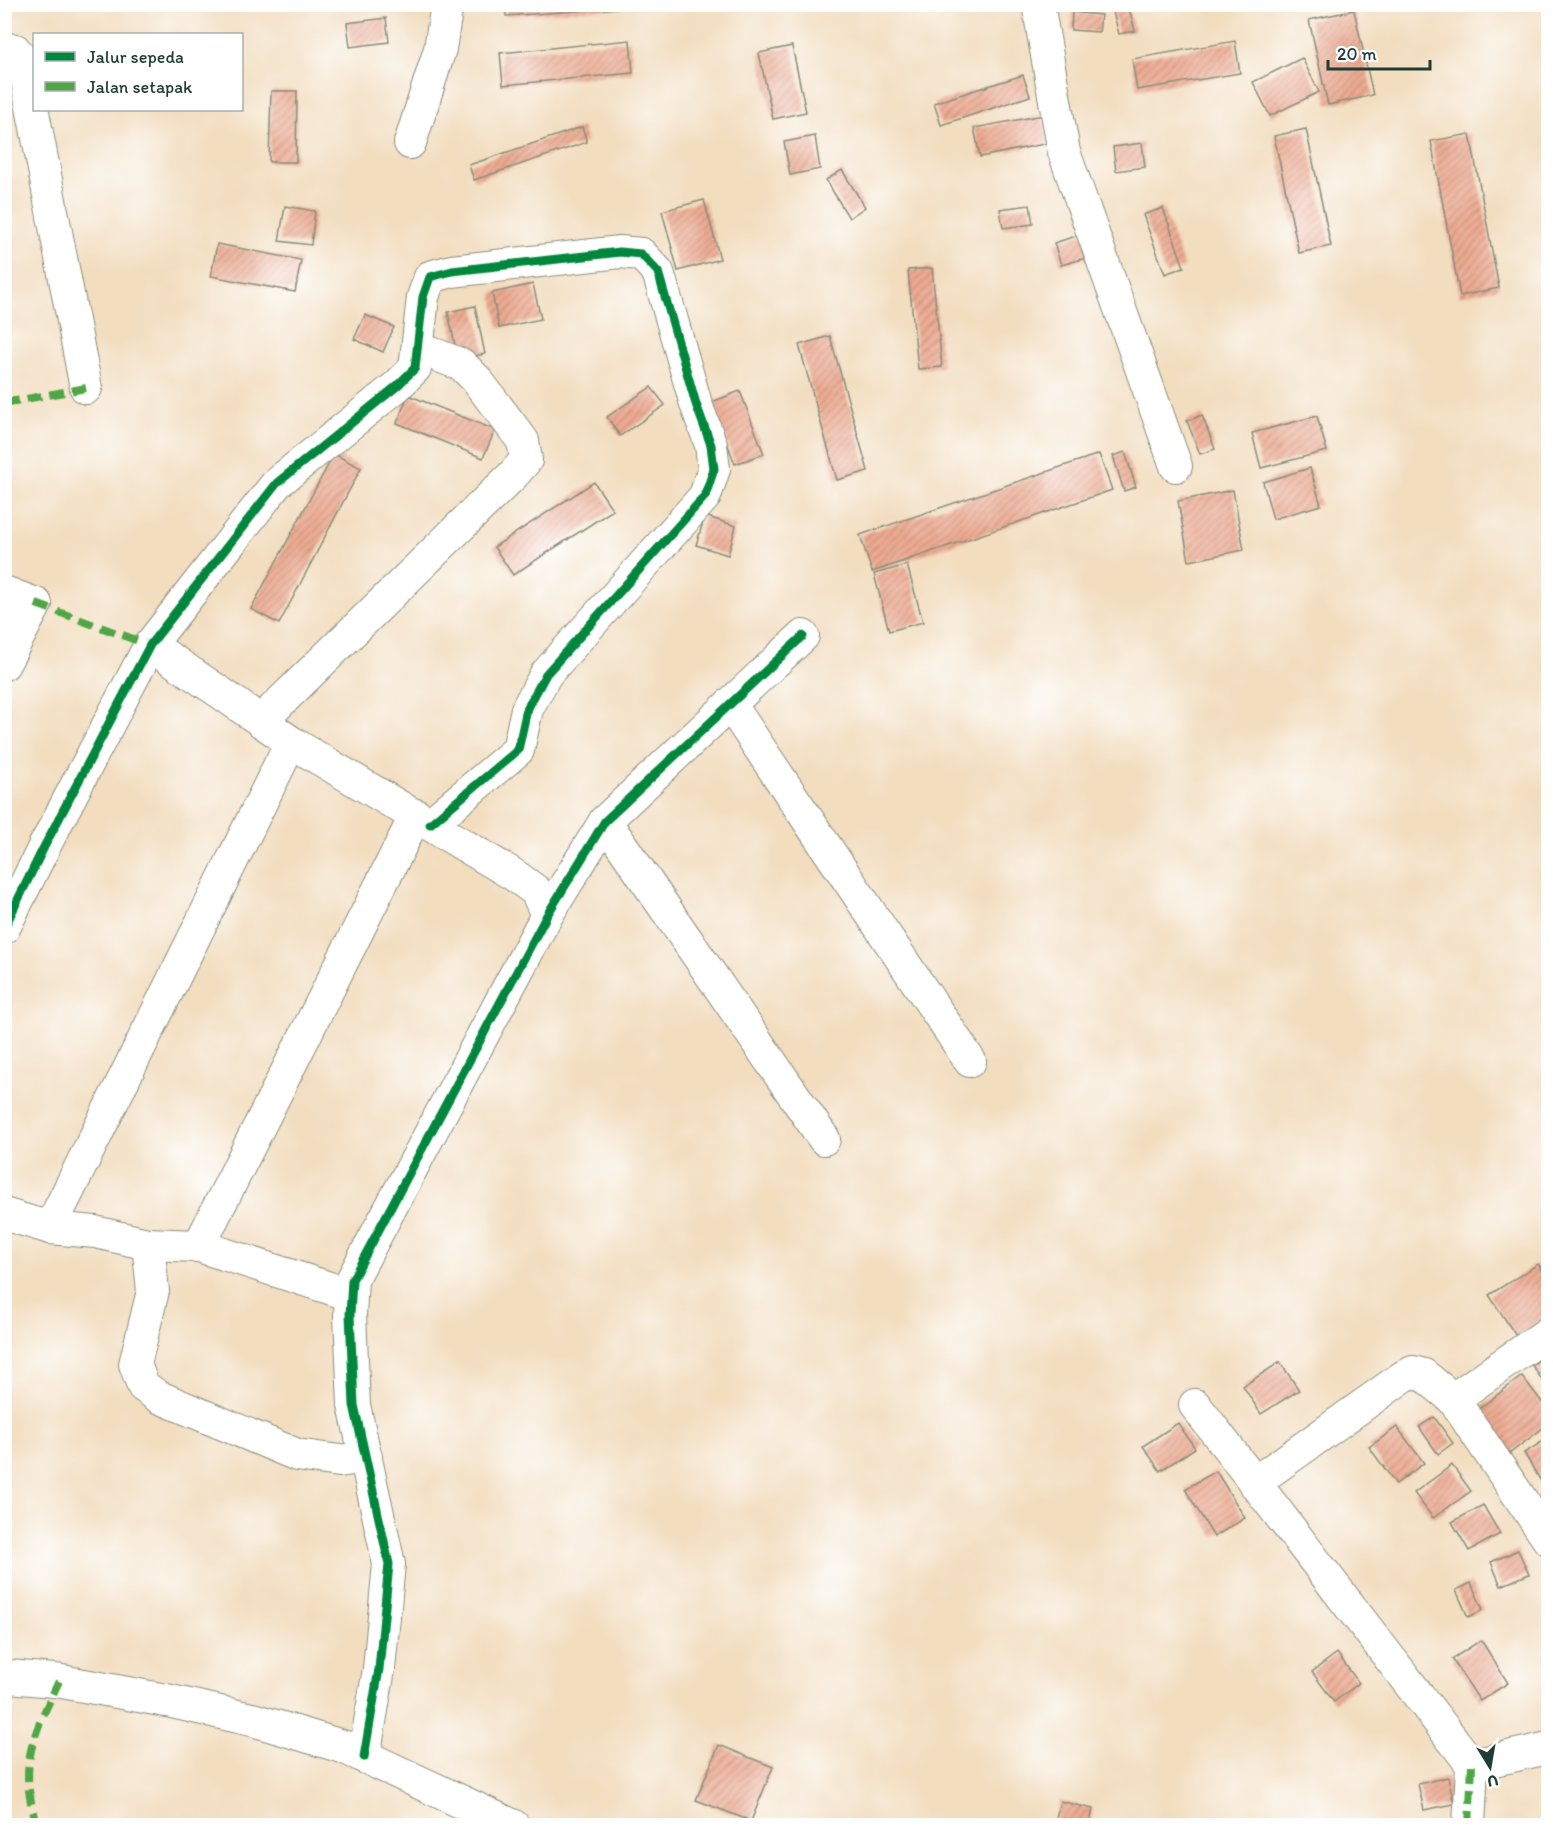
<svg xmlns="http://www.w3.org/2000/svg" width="1553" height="1830" viewBox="0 0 1553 1830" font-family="Itim,sans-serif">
<defs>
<pattern id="building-hatch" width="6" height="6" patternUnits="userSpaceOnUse" patternTransform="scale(1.5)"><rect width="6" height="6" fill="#eeab92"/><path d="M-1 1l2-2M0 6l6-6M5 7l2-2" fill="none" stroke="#c08c78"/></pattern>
</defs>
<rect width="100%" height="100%" fill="#fff"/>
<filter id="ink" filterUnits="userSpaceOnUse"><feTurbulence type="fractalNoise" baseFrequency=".0167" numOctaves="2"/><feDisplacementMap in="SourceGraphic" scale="12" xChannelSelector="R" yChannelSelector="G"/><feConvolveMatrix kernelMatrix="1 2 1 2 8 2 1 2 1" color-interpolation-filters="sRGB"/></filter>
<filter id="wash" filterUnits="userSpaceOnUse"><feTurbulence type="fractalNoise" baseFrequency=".008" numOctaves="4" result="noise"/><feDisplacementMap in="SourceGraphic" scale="24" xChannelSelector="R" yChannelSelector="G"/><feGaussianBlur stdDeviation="1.35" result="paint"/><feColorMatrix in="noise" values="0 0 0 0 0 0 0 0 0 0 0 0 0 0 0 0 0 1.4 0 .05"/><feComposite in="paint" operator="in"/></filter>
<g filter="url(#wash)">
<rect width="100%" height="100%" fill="#f2ddbf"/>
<g id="blocks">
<g fill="url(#building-hatch)">
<path d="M505 4H646V6L506 16Z"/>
<path d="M1129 8 1135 31 1119 34 1113 12Z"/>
<path d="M1354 10 1373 95 1328 105 1309 20Z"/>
<path d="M1072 12 1101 15 1099 32 1071 30Z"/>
<path d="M386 18 389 42 350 47 347 23Z"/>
<path d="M630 40 633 73 503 85 500 53Z"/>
<path d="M1235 41 1240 73 1137 90 1132 59Z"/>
<path d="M792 46 806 112 773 119 759 53Z"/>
<path d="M1302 58 1319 92 1270 116 1253 82Z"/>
<path d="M1023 75 1030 96 941 125 934 103Z"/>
<path d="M271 91H297L296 162H269Z"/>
<path d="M1043 115 1049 143 980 157 974 128Z"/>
<path d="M582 127 587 142 474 180 469 165Z"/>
<path d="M1306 129 1331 246 1299 253 1274 136Z"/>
<path d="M1470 134 1499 288 1460 296 1431 141Z"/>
<path d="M815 136 820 169 790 175 784 142Z"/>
<path d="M1142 143 1145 167 1116 171 1113 147Z"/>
<path d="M842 170 865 207 849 218 826 180Z"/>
<path d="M704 200 720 259 678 271 662 211Z"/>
<path d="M1030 205 1033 224 1003 228 1000 209Z"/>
<path d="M285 206 315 211 311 245 279 241Z"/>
<path d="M1163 208 1184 267 1165 274 1143 215Z"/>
<path d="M1089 232 1096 255 1061 265 1054 243Z"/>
<path d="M217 244 301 260 295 292 211 276Z"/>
<path d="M932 268 942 367 918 369 908 270Z"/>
<path d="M533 284 541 319 499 328 492 293Z"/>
<path d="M475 306 485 354 458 359 448 312Z"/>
<path d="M365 315 394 327 383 352 354 339Z"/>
<path d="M830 336 868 471 837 480 799 345Z"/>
<path d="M651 387 665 405 620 436 607 417Z"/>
<path d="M740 391 764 454 735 464 712 402Z"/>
<path d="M408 395 495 430 483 458 397 423Z"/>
<path d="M1202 415 1215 449 1200 454 1187 421Z"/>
<path d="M1317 416 1327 451 1261 468 1252 433Z"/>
<path d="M1125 452 1136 487 1124 491 1113 456Z"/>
<path d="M334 454 361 468 279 624 251 609Z"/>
<path d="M1099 454 1112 490 872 572 860 535Z"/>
<path d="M1310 468 1321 505 1273 519 1263 482Z"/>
<path d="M594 482 613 510 513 575 494 547Z"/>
<path d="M1233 490 1244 550 1189 561 1178 501Z"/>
<path d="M705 516 736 526 728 555 696 545Z"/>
<path d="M907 565 923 622 889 631 874 574Z"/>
<path d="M1538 1264 1548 1280V1319L1518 1339 1489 1295Z"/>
<path d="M1548 1354V1389L1532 1365Z"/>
<path d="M1280 1362 1299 1390 1261 1414 1243 1386Z"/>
<path d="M1522 1376 1548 1410V1424L1509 1454 1476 1411Z"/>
<path d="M1434 1417 1453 1443 1438 1454 1419 1427Z"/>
<path d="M1178 1423 1195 1448 1160 1471 1143 1446Z"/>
<path d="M1397 1427 1424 1463 1396 1484 1369 1447Z"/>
<path d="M1548 1438V1493L1524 1453Z"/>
<path d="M1452 1465 1471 1491 1433 1518 1414 1493Z"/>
<path d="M1216 1471 1245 1518 1214 1537 1185 1489Z"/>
<path d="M1483 1505 1500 1534 1469 1551 1452 1522Z"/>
<path d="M1518 1550 1529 1574 1501 1586 1491 1562Z"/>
<path d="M1471 1583 1483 1610 1468 1617 1456 1590Z"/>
<path d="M1481 1640 1508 1683 1480 1701 1452 1659Z"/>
<path d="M1337 1653 1359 1683 1334 1702 1312 1672Z"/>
<path d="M719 1745 773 1767 751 1821 696 1800Z"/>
<path d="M1448 1777 1454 1804 1424 1810 1418 1784Z"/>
<path d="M1060 1801 1093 1809 1089 1826H1054Z"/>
</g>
</g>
</g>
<g filter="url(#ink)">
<use href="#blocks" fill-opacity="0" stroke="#888d7a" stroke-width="1.5"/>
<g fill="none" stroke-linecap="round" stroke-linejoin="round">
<defs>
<g id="minor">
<path d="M1038 4 1064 152 1176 466"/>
<path d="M4 49 15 50 23 60 86 388"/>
<path d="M410 143 440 49 447 4"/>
<path d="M4 592 36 604 4 664"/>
<path d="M150 645 218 691 291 742 514 875 536 891 547 915"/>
<path d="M730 704 970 1061"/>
<path d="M261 721 514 474 526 460 523 441 476 379 462 365 419 348"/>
<path d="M605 821 824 1139"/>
<path d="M4 928 44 847 150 645 277 483 397 386 415 368 423 297 430 277 452 271 620 252 641 254 658 272 696 404 711 445 714 469 705 496 546 674 527 709 518 750 430 824"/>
<path d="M4 1214 50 1228 95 1232 148 1244 153 1291 135 1364 143 1386 159 1397 297 1455 339 1461 366 1457"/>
<path d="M50 1228 291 742"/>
<path d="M148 1244 199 1246 351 1295"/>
<path d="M199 1246 416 815"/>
<path d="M1453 1399 1548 1539"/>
<path d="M1195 1405 1472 1765 1469 1826"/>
<path d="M1254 1483 1404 1376 1413 1372 1424 1375 1453 1399 1548 1333"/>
<path d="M364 1757 379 1669 389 1564 354 1405 350 1315 352 1280 547 915 605 821 803 636"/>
<path d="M1472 1765 1548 1748"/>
</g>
<path id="tertiary" d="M4 1676 59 1681 169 1701 254 1720 344 1747 513 1826"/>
</defs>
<use href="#minor" stroke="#888d7a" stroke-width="34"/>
<use href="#tertiary" stroke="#888d7a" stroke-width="35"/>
<use href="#minor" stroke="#fff" stroke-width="32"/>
<use href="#tertiary" stroke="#fff" stroke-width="33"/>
<g stroke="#4fa644" stroke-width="8" stroke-dasharray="15 8" stroke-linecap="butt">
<path d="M4 403 86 388"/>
<path d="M36 604 150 645"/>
<path d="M38 1826C16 1766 34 1734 59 1681"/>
<path d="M1469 1826 1472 1765"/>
</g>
<defs>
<g id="cycleway">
<path d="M4 928 44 847 150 645 277 483 397 386 415 368 423 297 430 277 452 271 620 252 641 254 658 272 696 404 711 445 714 469 705 496 546 674 527 709 518 750 430 824"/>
<path d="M364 1757 379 1669 389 1564 354 1405 350 1315 352 1280 547 915 605 821 803 636"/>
</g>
</defs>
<use href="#cycleway" stroke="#fff" stroke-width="13"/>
<use href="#cycleway" stroke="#00873e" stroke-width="9"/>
</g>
</g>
<rect width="1553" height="1830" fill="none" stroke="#fff" stroke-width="24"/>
<rect x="33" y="33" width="210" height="78" fill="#ffffff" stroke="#a5b1ae" stroke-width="1.5"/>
<rect x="45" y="52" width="30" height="9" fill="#00873e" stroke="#a5b1ae" stroke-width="1.5"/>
<text x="87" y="63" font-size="18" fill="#1f3d34">Jalur sepeda</text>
<rect x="45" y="82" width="30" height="9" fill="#4fa644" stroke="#a5b1ae" stroke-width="1.5"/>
<text x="87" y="93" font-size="18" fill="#1f3d34">Jalan setapak</text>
<g transform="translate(1490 1767) rotate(169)" stroke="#ffffff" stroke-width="4.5" paint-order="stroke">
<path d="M0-4.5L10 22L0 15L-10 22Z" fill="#1f3d34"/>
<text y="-9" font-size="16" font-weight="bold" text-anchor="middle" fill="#1f3d34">U</text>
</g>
<path d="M1328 60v9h102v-9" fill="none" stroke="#1f3d34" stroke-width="3"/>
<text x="1337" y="60" font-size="18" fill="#1f3d34" stroke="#ffffff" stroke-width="4.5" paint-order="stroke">20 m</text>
</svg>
